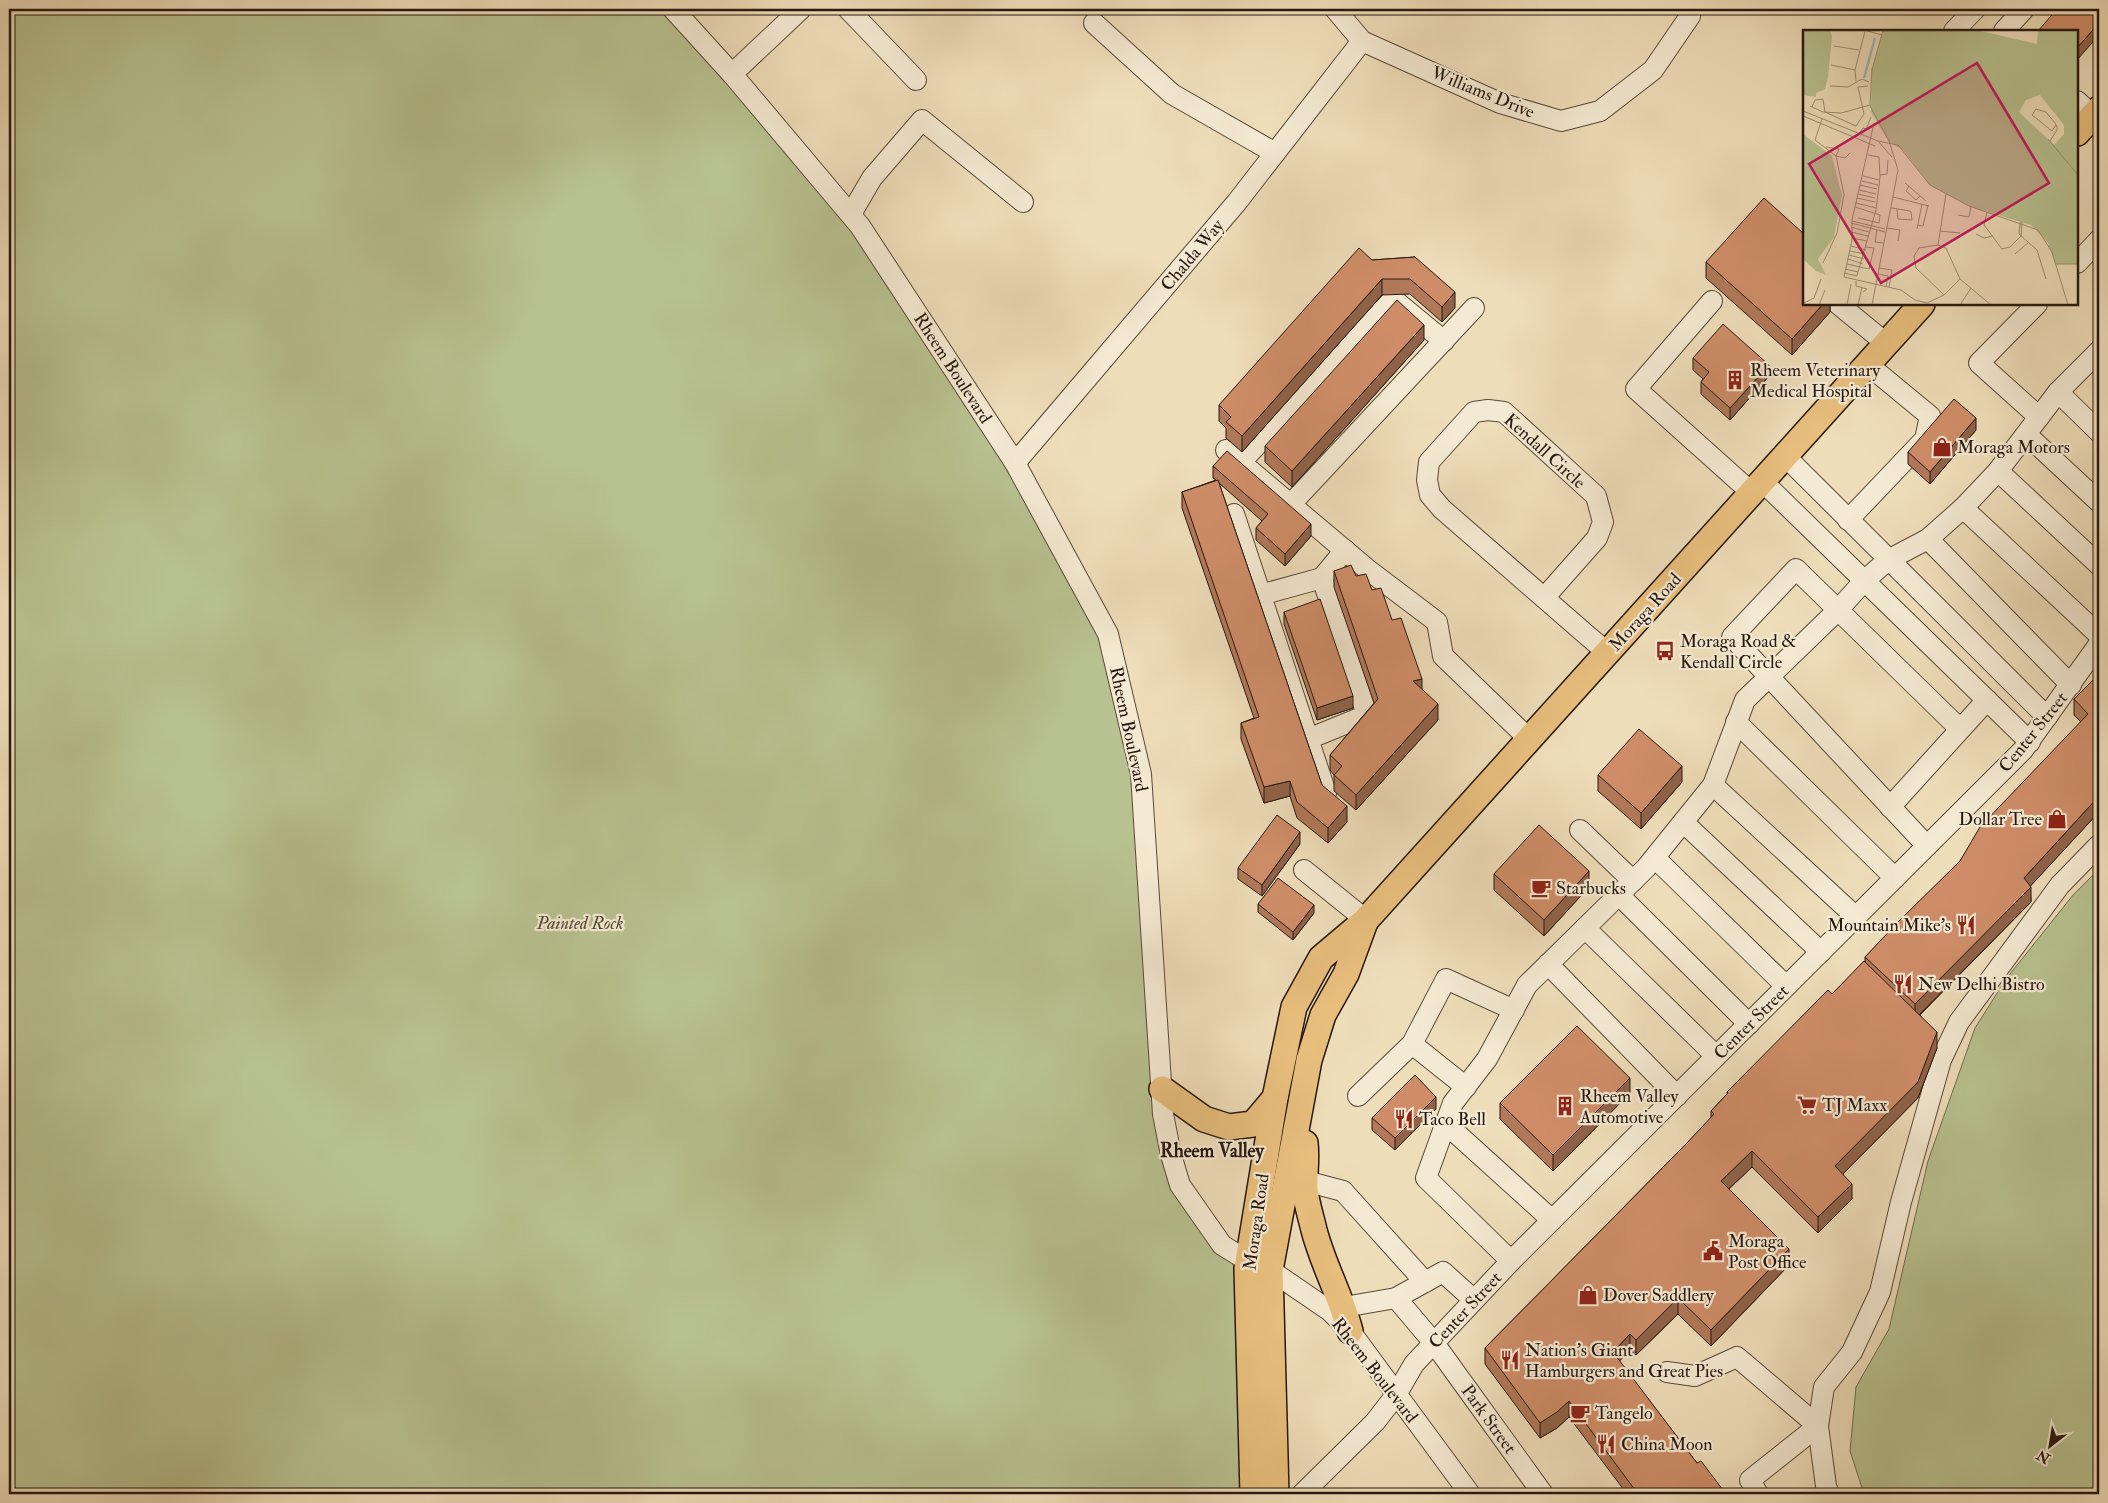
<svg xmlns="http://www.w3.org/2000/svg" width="2108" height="1503" viewBox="0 0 2108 1503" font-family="'IM FELL Double Pica',serif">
<rect width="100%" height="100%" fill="#eeddb9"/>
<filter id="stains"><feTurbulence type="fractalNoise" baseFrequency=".004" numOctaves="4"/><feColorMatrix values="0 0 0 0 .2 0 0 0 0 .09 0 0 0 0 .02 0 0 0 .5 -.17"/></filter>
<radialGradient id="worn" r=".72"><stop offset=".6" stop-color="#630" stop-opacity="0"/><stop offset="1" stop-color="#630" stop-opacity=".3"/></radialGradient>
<g fill="#b8c190" stroke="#706c50">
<path d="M9 9H673L851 214 1108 634 1141 774 1161 1058 1180 1185 1248 1261 1254 1494H9Z"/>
<path d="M2099 869V1494H1864L1850 1451 1856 1387 1889 1329 1928 1161 1975 1028 2006 979 2073 895Z"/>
</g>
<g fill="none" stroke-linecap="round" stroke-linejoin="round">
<defs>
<g id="minor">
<path d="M673 9 732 74 860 226 1015 463 1108 634 1141 774 1163 1114 1171 1155 1180 1185 1222 1245 1248 1261 1270 1270 1330 1311 1350 1331 1470 1494"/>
<path d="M848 9 916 80"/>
<path d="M1335 9 1362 41 1500 103 1561 121 1600 111 1653 70 1690 16 1691 9"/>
<path d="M1094 23 1172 94 1275 153"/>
<path d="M1954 31 1975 9"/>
<path d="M2004 31 2024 9"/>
<path d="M732 74 801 9"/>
<path d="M2077 101 2093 116"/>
<path d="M851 214 872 178 922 120 1023 202"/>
<path d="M2077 263 2099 240"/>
<path d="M1712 301 1636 389 1752 493"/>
<path d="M1838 304 1887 344"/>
<path d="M2037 304 1979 363 2039 417"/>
<path d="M2058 392 2099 432"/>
<path d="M2027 435 2099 502"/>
<path d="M1226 450 1367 569 1437 622 1443 656 1529 739"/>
<path d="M1785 456 2047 717"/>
<path d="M1241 462 1393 299 1444 341"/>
<path d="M1015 463 1237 202 1362 41"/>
<path d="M1998 471 2099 565"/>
<path d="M1762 481 2030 742"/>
<path d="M1291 504 1474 308"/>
<path d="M1963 508 2099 635"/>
<path d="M1234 514 1326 793"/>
<path d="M1848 520 1925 439 1930 416 1867 364"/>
<path d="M1928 539 2071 685"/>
<path d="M1322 578 1345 550"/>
<path d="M1260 595 1322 578 1367 715 1308 739"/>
<path d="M1544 598 1597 538 1603 522 1596 496 1504 412 1488 410 1474 412 1429 462 1427 480 1430 495 1442 509 1589 637 1608 653"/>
<path d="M1736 722 1895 878"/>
<path d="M1713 785 1856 917"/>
<path d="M1890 807 1987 700"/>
<path d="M1683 822 1821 952"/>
<path d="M1580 830 1633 881"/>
<path d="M1927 846 1732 637 1796 569 1960 729"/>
<path d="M1655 858 1786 986"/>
<path d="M1304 870 1366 920"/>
<path d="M1619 895 1749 1024"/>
<path d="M1585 928 1716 1056"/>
<path d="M1548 964 1677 1096"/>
<path d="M1412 1044 1466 1087"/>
<path d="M1358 1096 1412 1044 1446 979 1514 1010"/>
<path d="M1446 1124 1552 1220"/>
<path d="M1305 1181 1343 1191 1425 1282"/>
<path d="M1511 1261 1426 1178 1453 1103 1487 1059 1527 985 1646 868 1713 785 1745 700 1838 610 1864 581 1888 560 1928 539 1963 508 1998 471 2058 392 2099 351"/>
<path d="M1396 1298 1434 1343 1543 1494"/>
<path d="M1344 1307 1396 1298 1443 1272 1474 1300"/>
<path d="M1667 1372 1695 1376 1737 1357 1818 1426 1750 1480 1758 1494"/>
<path d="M1302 1494 1375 1422 1396 1395 1414 1364 1511 1261 2023 750 2099 644"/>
<path d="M1829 1494 1826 1486 1818 1426 1824 1387 1852 1352 1880 1292 1901 1202 1941 1060 1959 1022 2060 885 2099 845"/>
</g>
<g id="major">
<path d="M2077 133 2099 109"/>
<path d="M1162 1089 1204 1119 1229 1127 1253 1124 1275 1098"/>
<path d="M1305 1143C1307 1159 1304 1174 1305 1189 1306 1202 1311 1217 1314 1230 1323 1265 1341 1296 1350 1331"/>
<path d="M1253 1494 1247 1268 1275 1098 1294 1007 1321 958 1366 920 1922 304"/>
<path d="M1276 1494 1270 1270 1309 1060 1323 1015 1346 974 1365 922"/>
</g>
</defs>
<use href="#minor" stroke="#59493a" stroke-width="22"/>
<use href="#major" stroke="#271810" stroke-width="28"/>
<use href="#minor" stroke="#f4e9d2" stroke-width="20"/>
<use href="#major" stroke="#e7be7c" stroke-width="25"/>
</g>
<g fill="#b17959" stroke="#271810">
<path d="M1415 257 1455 308 1442 322 1410 294 1382 295 1242 452 1226 438V428L1219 421V405L1372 260Z"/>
<path d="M1706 262 1804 304H1830V312L1792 355 1706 278Z"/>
<path d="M1424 340 1292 487 1265 462V446Z"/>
<path d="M1693 358 1769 376 1730 420 1701 394V382L1703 379 1693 370Z"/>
<path d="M1976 430 1930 484 1908 464V452Z"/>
<path d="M1213 466 1311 536 1285 566 1256 540V528L1262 521 1219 483 1322 785 1347 822 1328 843 1297 818 1290 796 1264 803 1241 739V723L1254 718 1182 508V492L1216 480 1213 478Z"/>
<path d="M1334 571 1356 576 1372 590 1392 620 1422 689 1438 720 1356 810 1334 791V775L1330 770V755L1374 703 1334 587Z"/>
<path d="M1284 612 1353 708 1317 720 1284 624Z"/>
<path d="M2099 674V812L2030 886 2031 902 1920 1015 1937 1048 1918 1098 1843 1174 1852 1199 1818 1233 1752 1167 1729 1189 1789 1265 1711 1346 1678 1314 1636 1355 1630 1350 1619 1361 1697 1463 1726 1494H1627L1569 1417 1557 1428 1540 1438 1485 1364V1348L1686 1144 1711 1118V1111L1727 1094V1092L1832 994 1865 962V957L1960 861 2081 722 2074 715V699Z"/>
<path d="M1598 775 1682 782 1641 829 1598 791Z"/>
<path d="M1300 844 1262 896 1238 879V868Z"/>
<path d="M1494 874 1589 887 1544 936 1494 890Z"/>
<path d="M1258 904 1314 913 1293 940 1258 912Z"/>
<path d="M1630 1093 1553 1171 1500 1119V1103Z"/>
<path d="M1436 1109 1395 1150 1372 1130V1118Z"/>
</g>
<g fill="#906349" stroke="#271810">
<path d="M2099 23V35L2077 60V48Z"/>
<path d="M1382 279V295L1242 452V436Z"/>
<path d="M1455 292V308L1442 322V307Z"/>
<path d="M1823 304H1830V312L1792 355V339Z"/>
<path d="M1424 325V340L1292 487V471Z"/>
<path d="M1769 365V376L1730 420V408Z"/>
<path d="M1976 418V430L1930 484V472Z"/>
<path d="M1311 524V536L1285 566V554Z"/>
<path d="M1422 679V694L1413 681Z"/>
<path d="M1353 696V708L1317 720V708Z"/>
<path d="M1438 704V720L1356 810V795Z"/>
<path d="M1682 766V782L1641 829V813Z"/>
<path d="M1290 781V796L1264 803V787Z"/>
<path d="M2099 796V812L2025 892 2031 887V902L1915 1019V1004L2024 878Z"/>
<path d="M1347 806V822L1328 843V828Z"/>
<path d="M1300 832V844L1262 896V885Z"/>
<path d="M1589 871V887L1544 936V920Z"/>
<path d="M1314 905V913L1293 940V932Z"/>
<path d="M1937 1032V1048L1918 1098 1835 1182V1166Z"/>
<path d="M1630 1078V1093L1553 1171V1155Z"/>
<path d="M1436 1097V1109L1395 1150V1138Z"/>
<path d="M1752 1151V1167L1721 1196V1181Z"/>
<path d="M1852 1184V1199L1818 1233V1217Z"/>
<path d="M1789 1249V1265L1711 1346V1330Z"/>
<path d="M1678 1298V1314L1636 1355V1340Z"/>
<path d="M1630 1334V1350L1613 1368V1352Z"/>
<path d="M1569 1401V1417L1557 1428 1540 1438V1423Z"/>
</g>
<g fill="#ce8d68" stroke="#271810">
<path d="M2057 9H2099V23L2077 48V31H2038Z"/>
<path d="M1764 198 1804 234V304H1823L1792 339 1706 262Z"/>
<path d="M1359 248 1372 260 1415 257 1455 292 1442 307 1410 279H1382L1242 436 1226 422 1231 417 1219 405Z"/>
<path d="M1397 300 1424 325 1292 471 1265 446Z"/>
<path d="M1723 324 1769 365 1730 408 1701 382 1709 372 1693 358Z"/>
<path d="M1954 399 1976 418 1930 472 1908 452Z"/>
<path d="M1227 451 1311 524 1285 554 1256 528 1268 514 1213 466Z"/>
<path d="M1218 480 1322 785 1347 806 1328 828 1297 802 1290 781 1264 787 1241 723 1259 717 1182 492Z"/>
<path d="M1351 565 1356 576 1366 574 1372 590 1381 588 1392 620 1401 618 1422 679 1413 681 1438 704 1356 795 1334 775 1342 766 1330 755 1378 699 1334 571Z"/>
<path d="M1320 599 1353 696 1317 708 1284 612Z"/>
<path d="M2099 674V796L2024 878 2031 887 1915 1004 1865 957 1899 921 1960 861 1980 827 2088 714 2074 699Z"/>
<path d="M1639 729 1682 766 1641 813 1598 775Z"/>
<path d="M1277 815 1300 832 1262 885 1238 868Z"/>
<path d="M1539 825 1589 871 1544 920 1494 874Z"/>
<path d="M1278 878 1314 905 1293 932 1258 904Z"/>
<path d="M1864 961 1937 1032 1918 1082 1835 1166 1852 1184 1818 1217 1752 1151 1721 1181 1789 1249 1711 1330 1678 1298 1636 1340 1630 1334 1613 1352 1697 1463 1701 1461 1726 1494H1638L1569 1401 1557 1412 1540 1423 1485 1348 1686 1144 1714 1114 1711 1111 1728 1093 1727 1092 1828 990 1832 994Z"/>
<path d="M1577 1026 1630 1078 1553 1155 1500 1103Z"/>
<path d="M1415 1075 1436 1097 1395 1138 1372 1118Z"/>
</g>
<defs>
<symbol id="building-bare" viewBox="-9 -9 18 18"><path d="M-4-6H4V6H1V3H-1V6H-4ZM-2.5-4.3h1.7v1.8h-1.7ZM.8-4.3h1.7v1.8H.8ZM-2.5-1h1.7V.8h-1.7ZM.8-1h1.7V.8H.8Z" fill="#8f2418" stroke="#f4e9d2" stroke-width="2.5" paint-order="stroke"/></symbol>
<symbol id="shop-bare" viewBox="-9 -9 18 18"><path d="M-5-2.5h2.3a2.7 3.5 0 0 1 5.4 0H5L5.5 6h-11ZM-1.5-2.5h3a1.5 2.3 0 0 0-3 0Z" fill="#8f2418" stroke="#f4e9d2" stroke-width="2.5" paint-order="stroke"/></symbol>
<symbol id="bus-bare" viewBox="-9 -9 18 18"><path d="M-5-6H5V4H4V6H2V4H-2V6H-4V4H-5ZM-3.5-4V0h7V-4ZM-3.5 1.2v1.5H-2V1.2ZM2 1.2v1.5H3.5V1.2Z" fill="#8f2418" stroke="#f4e9d2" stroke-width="2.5" paint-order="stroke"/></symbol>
<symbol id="cafe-bare" viewBox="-9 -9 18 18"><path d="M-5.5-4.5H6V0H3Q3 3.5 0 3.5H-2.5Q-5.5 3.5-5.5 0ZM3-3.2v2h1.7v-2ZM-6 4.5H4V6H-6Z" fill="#8f2418" stroke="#f4e9d2" stroke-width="2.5" paint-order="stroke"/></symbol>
<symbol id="restaurant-bare" viewBox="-9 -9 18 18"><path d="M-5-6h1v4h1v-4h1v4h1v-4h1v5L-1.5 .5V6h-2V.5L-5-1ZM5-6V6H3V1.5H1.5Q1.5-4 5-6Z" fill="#8f2418" stroke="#f4e9d2" stroke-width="2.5" paint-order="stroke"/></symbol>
<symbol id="supermarket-bare" viewBox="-9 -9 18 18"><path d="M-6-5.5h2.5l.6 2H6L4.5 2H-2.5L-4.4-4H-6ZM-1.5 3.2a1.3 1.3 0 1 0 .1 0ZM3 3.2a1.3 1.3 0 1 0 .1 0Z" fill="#8f2418" stroke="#f4e9d2" stroke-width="2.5" paint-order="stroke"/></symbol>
<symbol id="civic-bare" viewBox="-9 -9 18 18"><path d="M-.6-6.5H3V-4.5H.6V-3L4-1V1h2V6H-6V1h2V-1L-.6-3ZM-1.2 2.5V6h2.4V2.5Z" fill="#8f2418" stroke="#f4e9d2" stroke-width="2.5" paint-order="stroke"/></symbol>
</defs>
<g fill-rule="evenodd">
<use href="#building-bare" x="1721" y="366" width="28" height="28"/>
<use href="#shop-bare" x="1928" y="433" width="28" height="28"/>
<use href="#bus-bare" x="1651" y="637" width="28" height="28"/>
<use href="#shop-bare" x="2043" y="805" width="28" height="28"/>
<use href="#cafe-bare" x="1527" y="874" width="28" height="28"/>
<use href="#restaurant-bare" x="1952" y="911" width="28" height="28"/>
<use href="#restaurant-bare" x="1889" y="970" width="28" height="28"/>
<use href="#supermarket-bare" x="1793" y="1091" width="28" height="28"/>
<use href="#building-bare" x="1551" y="1092" width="28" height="28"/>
<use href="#restaurant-bare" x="1390" y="1105" width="28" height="28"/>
<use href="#civic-bare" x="1699" y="1237" width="28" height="28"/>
<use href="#shop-bare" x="1574" y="1281" width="28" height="28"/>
<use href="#restaurant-bare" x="1496" y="1346" width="28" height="28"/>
<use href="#cafe-bare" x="1566" y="1399" width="28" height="28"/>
<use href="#restaurant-bare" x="1592" y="1430" width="28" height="28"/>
</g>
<g text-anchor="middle" stroke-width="4.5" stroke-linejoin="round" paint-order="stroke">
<g font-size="18" fill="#271810" stroke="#f4e9d2">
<text transform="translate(1483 92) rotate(22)" y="6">Williams Drive</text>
<text transform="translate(1192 255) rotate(-50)" y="6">Chalda Way</text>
<text transform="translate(953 368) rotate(57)" y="6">Rheem Boulevard</text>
<text transform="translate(1545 451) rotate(42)" y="6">Kendall Circle</text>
<text transform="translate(1645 612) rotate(-48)" y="6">Moraga Road</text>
<text transform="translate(1129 729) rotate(78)" y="6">Rheem Boulevard</text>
<text transform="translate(2033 732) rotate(-51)" y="6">Center Street</text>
<text transform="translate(1751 1022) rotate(-45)" y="6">Center Street</text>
<text transform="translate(1256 1222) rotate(-82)" y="6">Moraga Road</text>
<text transform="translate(1465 1310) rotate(-47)" y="6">Center Street</text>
<text transform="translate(1375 1370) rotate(52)" y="6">Rheem Boulevard</text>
<text transform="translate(1489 1419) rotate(54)" y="6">Park Street</text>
</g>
<g font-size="18" fill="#271810" stroke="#f4e9d2" text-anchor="start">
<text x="1750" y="376">Rheem Veterinary<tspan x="1750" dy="21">Medical Hospital</tspan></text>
<text x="1957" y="453">Moraga Motors</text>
<text x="1680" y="647">Moraga Road &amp;<tspan x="1680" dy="21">Kendall Circle</tspan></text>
<text x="2042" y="825" text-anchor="end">Dollar Tree</text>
<text x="1556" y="894">Starbucks</text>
<text x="1951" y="931" text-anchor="end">Mountain Mike's</text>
<text x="1918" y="990">New Delhi Bistro</text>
<text x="1580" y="1102">Rheem Valley<tspan x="1580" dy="21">Automotive</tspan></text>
<text x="1822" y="1111">TJ Maxx</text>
<text x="1419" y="1125">Taco Bell</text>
<text x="1728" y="1247">Moraga<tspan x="1728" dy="21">Post Office</tspan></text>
<text x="1603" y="1301">Dover Saddlery</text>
<text x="1525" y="1356">Nation's Giant<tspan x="1525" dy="21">Hamburgers and Great Pies</tspan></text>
<text x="1595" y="1419">Tangelo</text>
<text x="1621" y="1450">China Moon</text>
</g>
<g font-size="18" font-style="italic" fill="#524b36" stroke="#f4e9d2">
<text x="580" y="929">Painted Rock</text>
</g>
<g font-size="19" font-weight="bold" fill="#271810" stroke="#f4e9d2">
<text x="1212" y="1157">Rheem Valley</text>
</g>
</g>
<g transform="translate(1803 30)">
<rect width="275" height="275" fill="#eeddb9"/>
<path d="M0 0H27L29 6 25 47 22 59 13 63V67L0 65ZM80 0H173L234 14 235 0H275V234H252L245 213 228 195 166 176 127 155 100 120 86 112 68 82 69 38ZM237 65 261 95V104L251 115 216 82 223 70ZM0 104 29 126 39 165 31 207 15 229 23 245 13 241 0 229Z" fill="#b8c190" fill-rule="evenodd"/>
<path fill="none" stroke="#9fb9bb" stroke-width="2.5" d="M61 48 72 8"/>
<path fill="none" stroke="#9e8e75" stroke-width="1" d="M61 0 79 5M31 16 56 20M28 35 52 40M69 40 80 0M53 51 52 40 62 1M27 56 45 57 59 49 66 52M7 76 20 82 38 83 67 75M9 77 12 70 20 69 22 82 53 96 61 84 55 57 65 56M0 81 75 111 95 115 127 155 166 176 235 200 249 222 265 275M0 86 72 116M19 89 12 110 33 126 41 165 34 203 20 233M71 93 49 190V210L41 247 98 260 112 270 124 273 141 265 157 249M56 104 60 98 63 99 68 87M245 109 275 145M75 111 89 127M247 111 254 100V97L252 93 243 82 233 79 229 85 249 101 253 95M23 117 36 119 33 126 42 128 47 123M77 145 84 144 85 130M60 146 76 150M59 151 75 155M102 153 123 171M57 155 74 159M106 156 103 161 113 170 117 166M56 160 73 164M55 164 72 168M90 167 126 176M54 168 72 172M53 173 73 178M52 177 77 185 76 193 55 188M88 178H89L107 181 108 182 109 190 95 189 94 179M184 182 181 195 199 219 207 217 218 206 219 192M155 185 166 187 168 176M49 191 82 199M217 192 216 204 234 220 243 249M48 193 82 202M114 195 120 196 125 175M48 197 66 202M84 198 97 200 95 211M114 199 119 174M74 200 72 212 80 213M137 201 157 203M48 202 65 206M173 204 181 208 190 206M49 208 64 211M135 215 143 164M48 216 63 220M47 221 62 224M212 224 226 212M46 225 61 229M45 229 60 234M44 234 66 239 71 218 63 217M252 234H275M76 238 89 240 86 257M55 242 73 180 77 147 76 127 65 125M41 243 54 246 55 242 42 239M75 244 85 246 83 257M53 251V256L64 259 60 262M141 265 113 238 111 226 116 218 135 215 143 218 157 249 188 275M1 273 11 268 18 249M16 275 22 260M44 275 48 254M55 275 59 257M69 275 95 140 86 111 67 76 69 38M157 275 168 258"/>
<path fill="#c2185b" fill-opacity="0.15" stroke="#c2185b" stroke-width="2.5" d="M174 33 246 153 78 253 6 134Z"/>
<rect width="275" height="275" fill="none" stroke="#271810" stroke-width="2.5"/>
</g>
<rect width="2108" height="1503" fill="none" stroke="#eeddb9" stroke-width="30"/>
<rect x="10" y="10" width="2088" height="1483" fill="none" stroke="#271810" stroke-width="2.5"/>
<rect x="15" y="15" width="2078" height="1473" fill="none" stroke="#271810"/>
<g transform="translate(2050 1446) rotate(211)" stroke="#f4e9d2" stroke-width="4" paint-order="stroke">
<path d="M0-4L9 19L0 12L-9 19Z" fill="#271810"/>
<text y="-8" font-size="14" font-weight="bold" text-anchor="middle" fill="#271810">N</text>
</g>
<rect width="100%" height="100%" filter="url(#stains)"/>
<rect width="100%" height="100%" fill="url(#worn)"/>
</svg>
